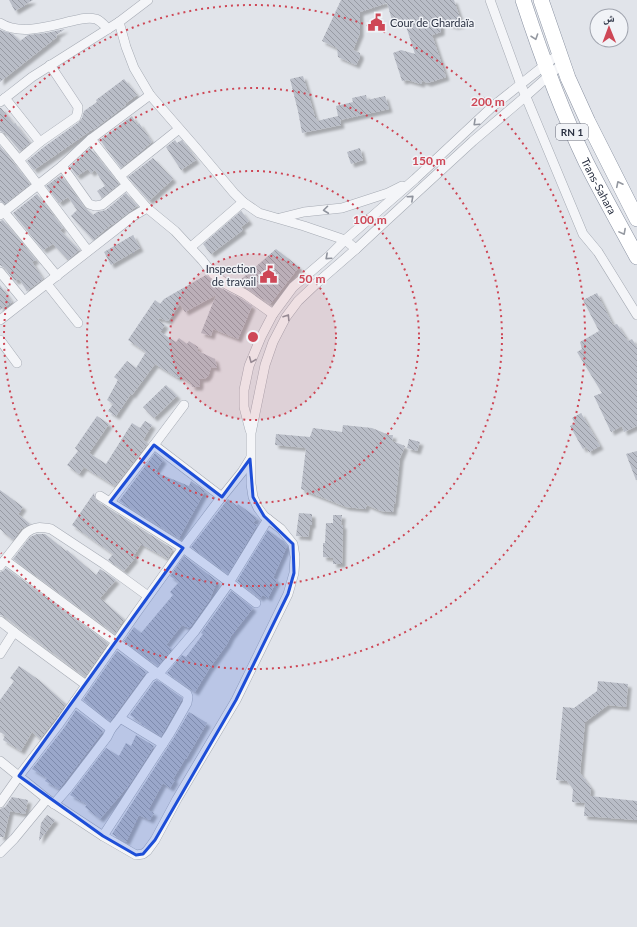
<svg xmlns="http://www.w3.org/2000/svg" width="637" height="927" viewBox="0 0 637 927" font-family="Lato,'Noto Naskh Arabic',sans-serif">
<defs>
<pattern id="building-back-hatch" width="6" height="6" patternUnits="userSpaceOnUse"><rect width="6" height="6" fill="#b9bdc7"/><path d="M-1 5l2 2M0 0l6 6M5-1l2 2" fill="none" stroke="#979aa3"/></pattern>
<filter id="shadow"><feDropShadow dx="3.5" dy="3.5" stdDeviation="1" flood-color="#0004"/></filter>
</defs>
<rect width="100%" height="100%" fill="#e1e4ea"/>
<g fill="url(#building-back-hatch)" filter="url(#shadow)">
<path d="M9 0H33L15 11Z"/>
<path d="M341 0H454L462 24 455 26 441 22V32L432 35 446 77 428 83 422 81 421 84 407 80 402 81 393 53 401 50 415 54 404 20H392L387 3 360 12V33L353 50 360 53V57L356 65 338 57 337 48 322 41Z"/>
<path d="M65 29 56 35 57 37 0 82V30L13 34 20 41 28 35 46 33Z"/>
<path d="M303 76 315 117H316L317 121 338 116 336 106 353 102 352 98 366 95 367 100 385 96 389 109 340 120 341 125 302 133 298 111 290 79Z"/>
<path d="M124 79 137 95 125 104 126 105 93 130V129L34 170 27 161 44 147 79 122 82 118 84 111 97 102 96 100Z"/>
<path d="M0 108H1L14 124 15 123 30 143 20 151 5 133 0 131Z"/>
<path d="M132 116 137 125 139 123 152 142 121 168 100 140Z"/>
<path d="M175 140 177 143 182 140 187 147 196 160 181 170 166 147Z"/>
<path d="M0 146 30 184 5 204 0 201Z"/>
<path d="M90 148 119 184 102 198 97 191 105 186 95 170 91 173 88 169 77 176 70 167Z"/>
<path d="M360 148 363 160 351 164 347 152Z"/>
<path d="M153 158 173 179 149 201 128 177Z"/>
<path d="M61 175 84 207 93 215 97 212 106 210 126 193 137 206 112 225V224L93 240 71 216 77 210 68 197 59 203 46 186Z"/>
<path d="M37 194 63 228 60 230 79 250 68 260 53 244 43 250 13 213Z"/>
<path d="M241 211 249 221 241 227 243 230 211 254 203 244Z"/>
<path d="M3 220 36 260 32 262 43 279 27 291 19 279 15 281 5 268 0 265V221Z"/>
<path d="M133 235 140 248 111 265 104 252Z"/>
<path d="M276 249 299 267 270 304 248 289 237 283Z"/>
<path d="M206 275 213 281 215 285 242 299 252 306 238 339 213 329 211 336 201 333 216 295 185 312 180 304 168 321 159 318 158 320 165 325 160 332 176 342 179 338 187 344 189 341 198 347V351L215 359 217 368 211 367 209 374 206 378 200 379V384L199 387H192L191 383 180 376 178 378 155 364 132 395 131 394 116 416 108 411 113 404 107 400 118 380 114 377 127 361 136 368 146 352 128 340 155 300 160 304 164 299Z"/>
<path d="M0 285 12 302 0 310Z"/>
<path d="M597 293 613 325 617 324 628 341 632 339 637 347V426L624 432 622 426 611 432 594 396 602 393 577 352 582 349 580 342 599 331 583 300Z"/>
<path d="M166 385 177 396 154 418 143 407Z"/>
<path d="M581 413 600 446 589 452 586 447 583 449 570 426 575 423 572 418Z"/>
<path d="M97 416 109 424 89 453 106 464 132 423 140 428 145 421 152 425 143 440 148 443 115 486 84 467 79 474 67 465 78 451 75 448Z"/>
<path d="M343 425 372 428 389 435H393L392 441 405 446 400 458 395 504H394L393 512 381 511 367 505 365 509 346 507 301 489 306 448 275 445 276 434 310 437 313 428 342 432Z"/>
<path d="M409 439 420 442 417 451 407 448Z"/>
<path d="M637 451V480H636L626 454Z"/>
<path d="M155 453 163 460 155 472 189 486 191 481 205 491 179 538 119 501Z"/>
<path d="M0 490 23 507 18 514 30 524 21 529 13 540 0 529Z"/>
<path d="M94 493 95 498 97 501 173 549 168 559 141 544 133 557 135 558 124 571 108 560 113 554 72 525Z"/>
<path d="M228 499 237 506 238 504 257 518 253 523 257 525 228 574 191 547Z"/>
<path d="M299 513 312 514V525H310L308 537 296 536Z"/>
<path d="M333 515H342L341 525H343L342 564H333V558L323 557V543H325L326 523H333Z"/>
<path d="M268 530 283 541 287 546 273 578 277 580 268 598 263 595 260 598 237 581Z"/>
<path d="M37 534H45L66 551 67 550 96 575 100 569 116 580 100 598 124 619 115 634 13 559 30 537Z"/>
<path d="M184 556 217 581 210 599 190 627 189 628 182 625 166 645 172 649 158 666 124 641 134 627 141 633 173 595 170 592 179 582 170 576Z"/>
<path d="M6 568 108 643 85 677 4 616 0 615V572L3 571Z"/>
<path d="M231 591 253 608 231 636 227 644 209 669 195 692 167 673 182 655 186 657 203 634 201 633Z"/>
<path d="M117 651 146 672 110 721 83 700Z"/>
<path d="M19 666 39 680 66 704 40 739 32 732 21 751 3 740 5 735 0 732V700L14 681 10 678Z"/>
<path d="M157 680 182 698 181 701 161 736 141 724 142 723 130 715 154 682Z"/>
<path d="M598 681 628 684 626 707 608 705 585 722 580 773 591 788 590 796 637 801V820L584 816 585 803 572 802 573 789 567 781 556 780 563 707 574 708 597 691Z"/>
<path d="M76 710 103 731 59 789 45 781 47 778 32 769 64 728Z"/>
<path d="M189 712 207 723 186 759H185L173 779 175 780 170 788 163 783 148 810 154 813 150 820 139 815 126 842 112 834 116 828 175 736Z"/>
<path d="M136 735 154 746 129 785 100 819 85 807 87 804 70 795 106 748 119 756 126 743 131 746Z"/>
<path d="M12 797 28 800 25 814 10 811 4 837H0V809L5 807Z"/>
<path d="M47 815 55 820 39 841 41 823Z"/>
</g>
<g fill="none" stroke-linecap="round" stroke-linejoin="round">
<defs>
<g id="minor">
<path d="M490 0 521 85 583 234 598 252 637 315"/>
<path d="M119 22 126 47 134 68 150 95 197 149 234 193 243 202 259 213 304 226 345 240 356 249"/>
<path d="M0 23C20 36 50 26 72 21 80 19 88 17 96 19 101 21 105 26 108 29"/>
<path d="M5 98 40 142"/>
<path d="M0 102 32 77 119 22 148 0"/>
<path d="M0 137 19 160"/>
<path d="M91 139 127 185 147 208"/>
<path d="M62 166 89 204 95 206 102 205 127 185"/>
<path d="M120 176 179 129"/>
<path d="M0 207 57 276"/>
<path d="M0 215 38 185 19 160 40 142 76 117C78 113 78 110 78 107L50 65"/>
<path d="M280 218 304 212 342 208 388 193 402 186"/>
<path d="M191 247 243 202"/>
<path d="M88 251 38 185 62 166 91 139 150 95"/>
<path d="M0 272 24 301"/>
<path d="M47 284 78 323"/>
<path d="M0 320 132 217 147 208 175 231 202 260 213 274 226 284 245 294 273 314"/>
<path d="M0 340 17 363"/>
<path d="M250 430 244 407V390L249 366 261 337 273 314 293 287 329 256 345 240 415 179 492 107 560 53"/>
<path d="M154 445 222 497"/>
<path d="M100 496 183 548 229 582 256 603"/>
<path d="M110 502 154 445 184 405"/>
<path d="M5 560 116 642 157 673 187 694 188 697 187 703 170 733 103 836"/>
<path d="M0 566 26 533C35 526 41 527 51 529L104 564 148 596"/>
<path d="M0 621 14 632 86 685"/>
<path d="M0 654 14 632"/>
<path d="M75 701 111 729"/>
<path d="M120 718 163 744"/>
<path d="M0 761 47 799 103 836 136 855 143 854 147 851 155 840 177 799 236 700 288 594 294 573 295 557 293 544 281 529 264 516 258 508 253 497 251 484V433L265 365 273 342 286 317 298 301 318 282 356 249 386 221 473 141 526 96 563 63"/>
<path d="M0 803 19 776 59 724 137 612 183 548 217 503 242 472 250 459"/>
<path d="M54 804 68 788 107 737 111 729 120 718 150 677 161 671 195 631 227 586 268 519"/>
<path d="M0 853 14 839 47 799"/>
</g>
<g id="trunk">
<path id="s1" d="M523 0C541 55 561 110 586 162 602 194 620 225 637 257"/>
<path d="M541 0 568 78 588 122 637 219"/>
</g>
</defs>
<use href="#minor" stroke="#a6abb4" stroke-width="10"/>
<use href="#trunk" stroke="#8991a1" stroke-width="16"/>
<use href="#minor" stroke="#f4f5f8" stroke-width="9"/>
<use href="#trunk" stroke="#fff" stroke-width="15"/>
</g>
<defs><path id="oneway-chevron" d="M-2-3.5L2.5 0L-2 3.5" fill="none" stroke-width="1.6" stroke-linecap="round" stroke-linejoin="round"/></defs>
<g stroke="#9498a0">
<use href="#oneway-chevron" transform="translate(535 37) rotate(71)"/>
<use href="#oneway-chevron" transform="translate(619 184) rotate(-116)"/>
<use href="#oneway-chevron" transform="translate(623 232) rotate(62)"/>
</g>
<g stroke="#8f939d">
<use href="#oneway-chevron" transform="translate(476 123) rotate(137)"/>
<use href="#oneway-chevron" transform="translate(411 198) rotate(-42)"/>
<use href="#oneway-chevron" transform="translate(326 210) rotate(173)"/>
<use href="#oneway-chevron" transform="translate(328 257) rotate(138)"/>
<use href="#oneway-chevron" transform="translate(287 317) rotate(-57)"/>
<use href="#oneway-chevron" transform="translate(252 360) rotate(112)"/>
</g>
<path fill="#1d4ed8" fill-opacity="0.2" stroke="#1d4ed8" stroke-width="3" stroke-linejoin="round" d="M154 445 222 497 250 459 253 497 264 516 293 544 294 573 288 594 236 700 155 840 143 854 136 855 103 836 19 776 183 548 110 502Z"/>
<circle cx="253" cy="337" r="83" fill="#ce4756" fill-opacity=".12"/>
<g fill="none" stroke="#ce4756" stroke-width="2" stroke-dasharray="2 4">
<circle cx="253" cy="337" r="83"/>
<circle cx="253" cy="337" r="166"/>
<circle cx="253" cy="337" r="249"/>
<path d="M1 121A332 332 0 1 1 1 553"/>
</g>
<defs>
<symbol id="civic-bare" viewBox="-9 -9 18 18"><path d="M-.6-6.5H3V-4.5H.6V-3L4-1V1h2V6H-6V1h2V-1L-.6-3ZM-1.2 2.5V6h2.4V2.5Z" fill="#ce4756" stroke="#f1f3f7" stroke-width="2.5" paint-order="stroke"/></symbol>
</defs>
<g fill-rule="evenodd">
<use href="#civic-bare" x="364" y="10" width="25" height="25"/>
<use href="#civic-bare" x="256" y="262" width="25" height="25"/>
</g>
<g text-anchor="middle" stroke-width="3" stroke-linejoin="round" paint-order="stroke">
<rect fill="#f1f3f7" stroke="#666b78" stroke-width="1" x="556" y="124" width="32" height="16" rx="3"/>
<g font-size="10" font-weight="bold" fill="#2a3142">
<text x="572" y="136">RN 1</text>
</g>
<g font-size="11" fill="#2a3142" stroke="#f1f3f7" text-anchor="start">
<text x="390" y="27">Cour de Ghardaïa</text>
<text x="256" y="273" text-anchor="end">Inspection<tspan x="256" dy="13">de travail</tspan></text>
</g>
<g font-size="11" fill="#2a3142" stroke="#f1f3f7">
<text dy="4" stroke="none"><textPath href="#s1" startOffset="201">Trans-Sahara</textPath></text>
</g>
</g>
<circle cx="253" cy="337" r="6" fill="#ce4756" stroke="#f1f3f7" stroke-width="2"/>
<g font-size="12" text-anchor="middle" font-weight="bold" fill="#ce4756" stroke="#f1f3f7" stroke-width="3" stroke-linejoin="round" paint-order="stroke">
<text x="488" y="106">200 m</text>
<text x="429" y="165">150 m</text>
<text x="370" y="224">100 m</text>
<text x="312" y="283">50 m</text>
</g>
<g transform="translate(609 28) rotate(359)"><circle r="19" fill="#f1f3f7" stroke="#a1a5af"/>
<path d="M0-3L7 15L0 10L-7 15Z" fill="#ce4756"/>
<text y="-6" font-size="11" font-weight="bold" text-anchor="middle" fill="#2a3142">ش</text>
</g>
</svg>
